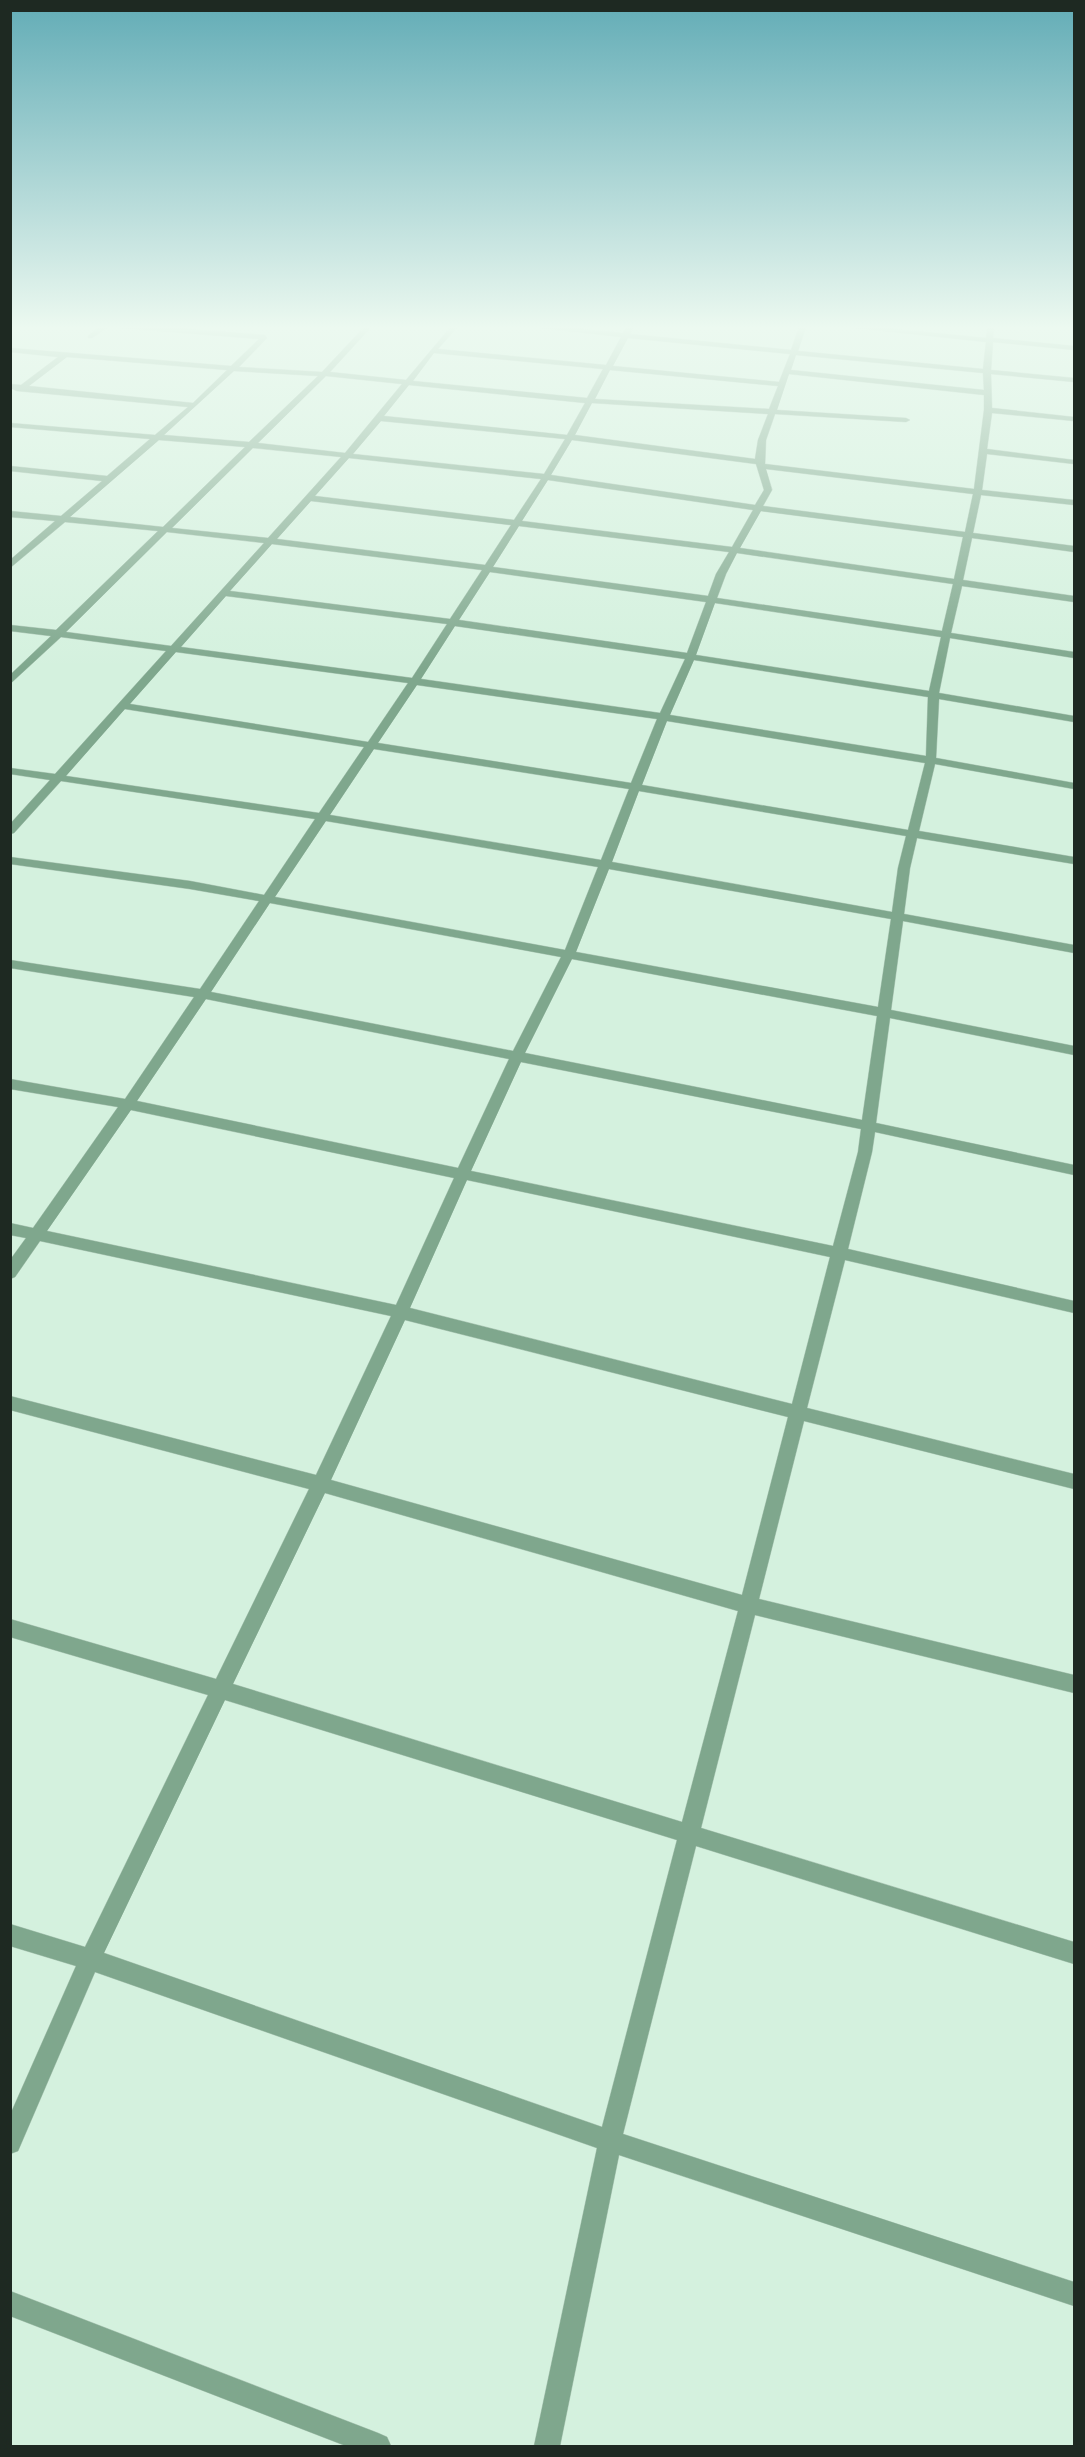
<svg xmlns="http://www.w3.org/2000/svg" width="1085" height="2457" viewBox="0 0 1085 2457" font-family="Bitter,serif">
<rect width="100%" height="100%" fill="#d4f1de"/>
<g fill="none" stroke-linecap="round" stroke-linejoin="round">
<defs>
<g id="minor">
<path d="M94 324H128L265 335 267 338 239 367 322 372 367 324H374L330 372 406 380 453 324H460L438 349 606 365 621 337 505 324H532L623 333 628 324H635L630 334 791 350 800 324H807L798 351 983 369 986 342 818 324H846L986 338 988 324H994L993 338 1074 346V350L993 342 991 370 1074 378V382L991 374 992 408 1074 417V421L992 413 987 449 1074 460V464L987 454 982 490 1074 500V505L981 495 973 533 1074 546V552L972 538 963 580 1074 596V602L962 586 951 633 1074 652V658L950 638 939 693 1074 716V722L939 699 936 758 1074 783V789L935 764 919 831 1074 857V864L917 838 910 868 904 914 1074 945V953L903 921 891 1010 1074 1046V1055L890 1018 876 1123 1074 1165V1175L875 1132 872 1152 848 1249 1074 1301V1313L845 1260 807 1408 1074 1474V1489L804 1421 759 1599 1074 1675V1693L755 1615 701 1828 1074 1942V1964L696 1846 623 2134 1074 2282V2306L619 2155 560 2446H534L597 2148 95 1972 18 2151 10 2154V2115L76 1966 10 1946V1924L85 1947 208 1695 10 1637V1619L216 1679 309 1489 10 1410V1396L316 1475 391 1316 40 1241 15 1277 10 1279V1260L26 1238 10 1235V1223L33 1228 118 1107 10 1089V1079L125 1099 194 997 10 968V960L200 989 259 901 190 889 10 864V857L190 881 264 895 315 819 61 781 14 833 10 834V824L50 780 10 774V768L55 774 166 651 61 637 10 684V675L51 636 10 631V625L56 630 158 531 65 522 10 568V560L55 521 10 517V511L61 516 102 481 10 471V466L107 476 150 439 10 427V423L155 435 188 407 17 391 10 388V384L21 385 58 357 10 352V348L231 366 259 339 108 327 92 338H88V336L100 326ZM628 338 790 354 779 382 613 366ZM434 353 603 369 587 398 413 381ZM796 355 983 373 984 390 791 370ZM67 357 227 370 193 403 29 386ZM610 370 778 386 769 409 595 399ZM234 371 318 376 249 442 164 435ZM789 374 984 395V410L974 489 765 464 766 440 775 414 906 422 910 420 906 418 777 410ZM326 376 402 384 345 453 258 443ZM409 385 585 403 567 435 384 416ZM592 403 768 414 758 440 755 459 575 435ZM381 421 565 439 544 474 353 454ZM159 440 245 447 163 527 70 517ZM572 440 756 464 764 490 755 505 551 475ZM253 448 341 457 268 538 172 528ZM349 458 541 479 514 520 315 496ZM766 469 973 494 965 532 763 506 772 490ZM548 480 753 510 732 547 522 521ZM311 501 511 525 485 565 277 539ZM761 511 963 537 954 579 740 548ZM519 526 729 552 716 574 708 596 493 567ZM167 532 264 543 171 646 66 632ZM272 544 482 570 450 619 230 591ZM737 553 953 584 942 631 717 598 726 574ZM490 572 706 602 687 653 459 620ZM226 596 447 624 412 678 181 647ZM715 603 941 637 929 691 696 655ZM455 626 685 659 660 713 421 679ZM176 652 408 683 368 742 130 704ZM694 660 928 697 926 756 670 715ZM417 685 657 719 631 783 378 743ZM125 709 364 747 319 813 66 776ZM667 721 925 763 908 830 642 785ZM374 749 629 789 601 860 330 815ZM639 791 906 836 898 868 892 912 612 862ZM326 821 598 867 565 950 275 897ZM609 869 891 919 878 1007 576 952ZM270 903 561 957 513 1051 211 992ZM572 959 877 1016 862 1120 525 1053ZM206 999 509 1059 458 1168 137 1101ZM521 1062 861 1129 858 1152 833 1246 471 1171ZM131 1110 454 1178 396 1305 47 1231ZM467 1180 830 1257 792 1404 410 1308ZM405 1320 788 1417 742 1595 331 1480ZM325 1493 738 1611 682 1822 233 1684ZM225 1700 677 1840 602 2127 104 1953Z"/>
<path d="M10 2291 378 2433 387 2437 391 2446H346L10 2316Z"/>
</g>
</defs>
<use href="#minor" stroke="#b3cdbc" stroke-width="1"/>
<use href="#minor" fill="#7fa78d" fill-rule="evenodd"/>
</g>
<linearGradient id="sky" x2="0" y2="1"><stop stop-color="#62acb6"/><stop offset="0.49" stop-color="#ecf9f0"/><stop offset="1" stop-color="#ecf9f0" stop-opacity="0"/></linearGradient>
<rect width="1085" height="668" fill="url(#sky)"/>
<rect width="1085" height="2457" fill="none" stroke="#1e2922" stroke-width="24"/>
</svg>
